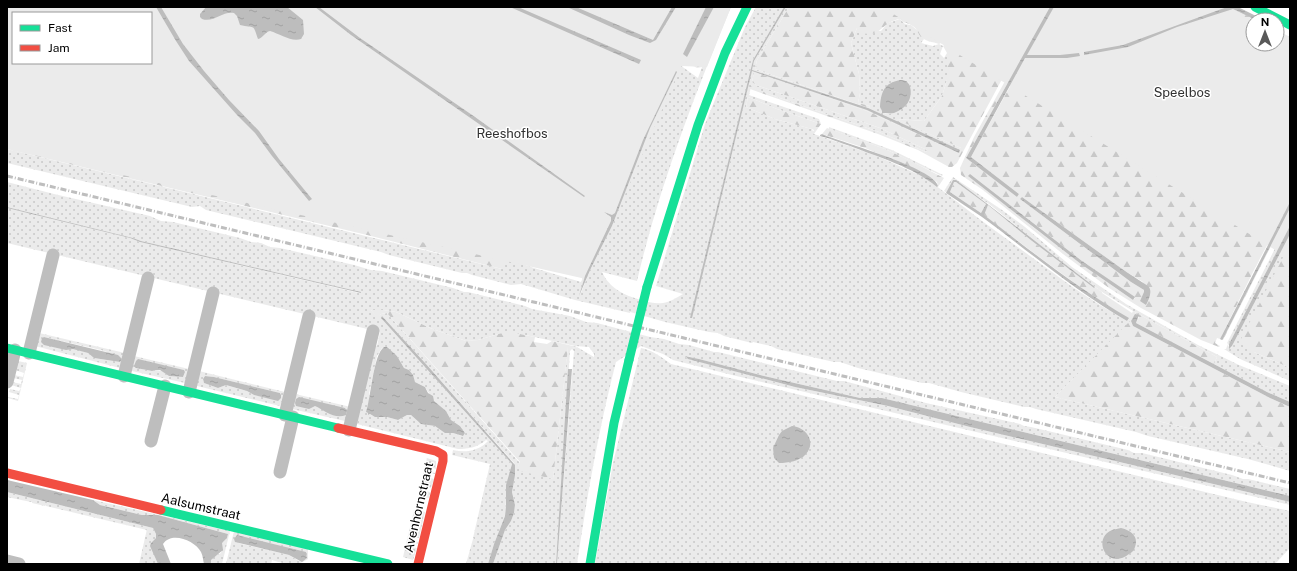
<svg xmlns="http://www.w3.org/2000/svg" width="1297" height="571" viewBox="0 0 1297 571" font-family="'Public Sans',sans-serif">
<defs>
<pattern id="grass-dots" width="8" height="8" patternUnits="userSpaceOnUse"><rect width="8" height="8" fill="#ebebeb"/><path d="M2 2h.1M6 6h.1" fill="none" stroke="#c8c8c8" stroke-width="1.8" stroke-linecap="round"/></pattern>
<pattern id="forest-firs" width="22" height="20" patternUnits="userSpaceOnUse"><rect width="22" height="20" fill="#ebebeb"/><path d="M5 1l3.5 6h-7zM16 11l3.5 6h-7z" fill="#c8c8c8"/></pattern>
<pattern id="water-ripples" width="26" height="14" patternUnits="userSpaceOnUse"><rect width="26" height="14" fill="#bdbdbd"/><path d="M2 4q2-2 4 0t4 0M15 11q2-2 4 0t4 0" fill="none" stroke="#a1a1a1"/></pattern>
</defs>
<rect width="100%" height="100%" fill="#fff"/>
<g fill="url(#grass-dots)" fill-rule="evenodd">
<path d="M714 7H731C694 96 659 187 637 281L602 272C610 289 624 295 641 300 648 302 655 304 663 303 670 302 676 298 683 294L656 286 705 124 745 27 756 7H784L753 60 691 318 726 179 754 61 786 7H789L757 60 755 69 869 108 870 106 858 103 860 93 859 74 851 43 857 28 881 31 888 23 900 19 905 24 911 25 917 30 919 35 924 39 921 43 933 46 939 44 943 46 940 54 944 58 947 53V80L942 96 924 121 897 119 961 148V151L960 153H957L947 148 867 111 754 73 752 82 756 85 880 128 927 150 926 152 879 132 771 95 751 87 749 95 819 119 821 124 777 109 748 97 746 107 775 119 812 129 814 134 877 156 926 178 982 221 1074 288 1100 305 1127 321 1129 318 1132 320 1055 397 1290 452V471L1248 459 1148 436 1136 432 1036 409 1030 407H1024L961 392 929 383H922L858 368 840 362H834L777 349 771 346 753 342 752 343 724 336 718 333 709 332 665 322 634 313 630 312V313L575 300 521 284 511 285 472 275 467 273H462L389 255 381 252 206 210 200 206 192 207 7 163V149L502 269 492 253 534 268 581 282 680 65 698 78 702 67 697 68 690 64ZM908 82 911 89 910 97 890 114 884 113 881 109ZM622 200 612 226 591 268 580 295 585 276Z"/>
<path d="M829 127 892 150 943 175 942 176 885 149 829 129Z"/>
<path d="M953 177 1002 210 1025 227 1072 267 1126 304 1198 345 1239 365 1290 386V402L1267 392 1214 364 1217 357 1133 311 1102 292 1055 257 989 204 953 180 947 193 944 191Z"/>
<path d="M7 182 54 194 150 216 161 221 173 222 240 238 251 242 261 243 270 247 280 248 354 265 371 270 382 271 453 288 464 292H468L525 306 532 309 570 316 586 322 597 323 650 337 664 339 679 344 689 345 714 352H718L837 381H844L926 403 1020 424 1024 426 1031 427 1128 450 1134 453H1142L1232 475 1243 479H1248L1290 489V496L882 398H860L764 376 687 356 686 358 795 387 888 406 970 427 1290 502V505L732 375 673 360 663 354 641 346 616 362C599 428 587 496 577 564H557L574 351 572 349 570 351 556 564H493L505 530 511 521 514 513 515 505 512 492 515 470 514 463 426 364 382 316 381 318 512 464 507 483 505 516 494 544 488 564H466L473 539H474L473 538 490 464 452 455 453 450C465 453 479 451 488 441L486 440C478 447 469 449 458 449L357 424 373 345 377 346 380 332 7 243V208L130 238 140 242 359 293H361V292L141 241 133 238 7 207ZM371 310H383L396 312 407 317 430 328 466 341 478 340 502 333 521 334 575 346 589 347 594 354V357L577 347 576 348 568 346 553 479 518 466 520 463 387 313 381 314 377 317ZM385 347 397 356 404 368 409 370 415 382 425 387 434 401 447 413 451 420 460 426 465 433 462 436 453 433H447L435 426 421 424 411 415H407L398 420 387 417 373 416 370 414 369 415H368V413L366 412 369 402V394L377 356 382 348Z"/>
<path d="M1290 219V226L1228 346 1231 348 1290 234V244L1254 352 1290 368V381L1240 359 1224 349H1226L1228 344 1227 343Z"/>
<path d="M39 333 125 353 120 368 35 346ZM44 337 101 350 107 352 120 362 94 358 88 353 42 338Z"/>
<path d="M641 348C652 350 663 358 671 364L1247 502 1290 511V548L1275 564H595L613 463 640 352Z"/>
<path d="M134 356 189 369 185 383 132 371ZM138 360 184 370 185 372 183 377 169 376 162 371 156 370 152 371 136 368Z"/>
<path d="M18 361 27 363 18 401 8 398V397L18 399 19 395 9 392 10 389 19 391 21 388 11 385 12 382 21 384 22 380 13 378 14 375 23 377 24 373 15 370Z"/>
<path d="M199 371 285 392H286L280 406 197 386ZM205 376 214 377 280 393 281 394 279 400 254 395 247 391 226 385 218 388 204 383 203 379Z"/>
<path d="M295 394 351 407 345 421 292 409Z"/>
<path d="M427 458 436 461V469L427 466 426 470 435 473V474L425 472 424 476 434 479 431 488 422 485 421 490 430 492 429 498 418 496Z"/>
<path d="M7 492 153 528 156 534V538L151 543 155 557 158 564H139L147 529V530L46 506 45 505V506L32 503V502H31L7 497Z"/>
<path d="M93 500 230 531 222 564H211V560L215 556 221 553 222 548V543L227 538 228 534 158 515H142L100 505Z"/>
<path d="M414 510 425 512 419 538 410 536 409 540 418 542V544L408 542V546L417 548 413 560 403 557Z"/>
<path d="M234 531 308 549V559C295 568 286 564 272 560L271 564H226ZM234 539 307 556V558L299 561 289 555 242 544 236 542Z"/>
</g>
<g fill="url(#forest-firs)" fill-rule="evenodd">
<path d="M147 7 504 259 502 269 367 235 7 149 169 165 151 13Z"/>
<path d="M789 7H1037L954 36 939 44C933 42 924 41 920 36 917 32 917 28 912 25 906 22 906 25 900 19 881 22 883 37 861 33L859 29 857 28 851 43 859 74 860 93 858 103 870 106 869 108 755 69 757 60Z"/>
<path d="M1050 7 966 158 1017 197 1019 194 971 157 1054 7H1227L1177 27 1233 8 1256 20H1253V44H1277V30L1290 37V202L1256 266 1220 339H1223L1290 208V209L1223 340 1217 338 1215 343 1220 346 1219 347 1201 340 1141 308 1109 288 1063 254 983 190 961 175 960 168 974 137 1024 47ZM970 174 1082 261 1135 298 1133 300 1104 280 1033 227ZM1022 197 1125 271 1143 282 1147 302 1140 301 1145 292 1144 290 1131 282 1020 199Z"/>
<path d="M950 40 1015 55 957 163 952 167H949L918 150 878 134 750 89V86L771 95 879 132 926 152 927 150 880 128 756 85 752 82 754 72 867 111 959 153 961 151V148L896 119 924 121 942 96 947 80V53L943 46Z"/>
<path d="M748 97 777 109 821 124 814 134 812 133 814 130 812 129 775 119 746 107Z"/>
<path d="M827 128 885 149 915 163 944 178 938 187 937 182 922 172 865 148 822 134Z"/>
<path d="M954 182H956L986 204 981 213 950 192Z"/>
<path d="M988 205 1032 241 1094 288 1095 287 1102 292V293L1132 313 1133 311 1217 357 1214 364 1136 323 1139 317 1136 314 1131 321 1133 326 1270 398 1290 407V452L1055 397 1131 320C1079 289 1032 251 983 215Z"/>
<path d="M1290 244V368L1254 352 1239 343Z"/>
<path d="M371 310H383L396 312 407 317 430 328 466 341 478 340 502 333H515L535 337 534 342 547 344 552 341 577 347 576 348 568 347 553 479 520 471 518 466 520 462 387 313 381 314 377 318Z"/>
</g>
<g fill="#ebebeb" fill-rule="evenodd">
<path d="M7 7H731L707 67 681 66 614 220 586 279 7 149ZM13 13H151V63H13Z"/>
<path d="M882 7H1219L1253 24V44H1277V37L1290 44V259Z"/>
</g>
<g fill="url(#water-ripples)" fill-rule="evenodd">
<path d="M156 7H161L183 44 204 71 229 100 259 131 279 159 312 199 309 201 272 156 255 133 237 115 189 61 176 41Z"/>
<path d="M206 7H287L303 20 304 34 301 39C291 42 280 34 270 31 265 32 263 38 258 39 252 23 257 29 240 25L237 16 234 13C222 11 214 23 202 19L200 17V14Z"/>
<path d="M315 7H319L360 38 475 117 585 196 584 197 351 35Z"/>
<path d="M510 7H518L641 60 639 64Z"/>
<path d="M567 7H576L653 40 672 7H676L656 40 650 43 629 35Z"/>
<path d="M706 7H714L687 57 683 54Z"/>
<path d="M784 7H786L754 61 752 70 868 108 960 150 959 153 867 110 752 71 692 318H690L753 60Z"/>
<path d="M1050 7H1054L1027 55H1060L1079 53 1080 56 1067 58H1025L971 157 1019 194 1017 197 966 158Z"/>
<path d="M1227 7H1238L1264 20H1256L1233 9 1177 27 1128 47 1084 55V52L1123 45Z"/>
<path d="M676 71 677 72 650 128 612 226 591 268 579 296 585 276 611 221V217L604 212 612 215 615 213 643 140Z"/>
<path d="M900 80C913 79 913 96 907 104 904 108 899 111 894 113 890 114 885 113 882 113V111L880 107C881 92 884 83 900 80Z"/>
<path d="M822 134C840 142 935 168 938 186L937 187C913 167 878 157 850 146 840 143 830 138 820 136V135Z"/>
<path d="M970 174 1082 261 1135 297 1133 300 1081 264 968 176Z"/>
<path d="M953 180H956C1003 215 1048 252 1095 287L1094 288 1032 241 988 205 984 215C1031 251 1077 288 1129 318L1127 321C1074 290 1031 253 982 217 970 209 958 201 946 193ZM954 182H956L986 204 981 213 950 192Z"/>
<path d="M1022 197 1125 271 1148 286C1153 291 1149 299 1146 305L1140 301 1144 292V290L1131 282 1020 199Z"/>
<path d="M1290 202V208L1223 339 1222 340 1220 339Z"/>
<path d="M7 207 133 238 141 241 361 292V293L140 242 130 238 7 208Z"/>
<path d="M1290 226V234L1232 346 1229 349V344Z"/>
<path d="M1135 314 1139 315 1136 323 1267 392 1290 402V407L1270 398 1133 326 1131 321Z"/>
<path d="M382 316 426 364 515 465V475L512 492 515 505 514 513 511 521 505 530 493 564H488L494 544 505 516 506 505V485L512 464 381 318Z"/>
<path d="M44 337 118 355 122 359 120 362 94 358 88 353 73 349 66 350 44 345 41 342 42 338Z"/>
<path d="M384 347H387L397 356 404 368 409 370 413 375 415 382 425 387 428 393 433 396 434 401 446 411 451 420 460 426 465 433 463 436 453 433H445L435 426 421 424 411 415H407L398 420 387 417H375L370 414 368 415V413L366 412C371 398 373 355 384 347Z"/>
<path d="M685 356 699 359 764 376 860 398H882L1290 496V502L970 427 888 406 795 387 688 359Z"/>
<path d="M138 359 184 370 185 372 183 377 169 376 160 370H156L152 371 136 368 134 366 136 361Z"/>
<path d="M568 369H572L557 564H556Z"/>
<path d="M205 376 214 377 280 393 281 395V398L278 401 254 395 247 391 226 385 218 388 204 383 203 379Z"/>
<path d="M299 397 345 408 347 411 346 415C335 420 324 410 315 406L309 409 296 406 295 403 296 399Z"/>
<path d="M792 426C805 427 817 441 806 454 800 461 788 463 779 463L774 458 773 448 779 435 782 431Z"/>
<path d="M7 480 93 500 100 505 142 515H158L228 534 227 538 222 543 223 550 211 560V564H204C203 560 203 556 201 552 195 541 172 531 163 544L171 564H158L150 546 151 543 156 538V534L153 528 7 492Z"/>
<path d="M1121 528C1131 530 1139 537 1135 547 1134 551 1132 552 1129 554 1108 571 1091 539 1112 530 1115 529 1118 529 1121 528Z"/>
<path d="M237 535 306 552 307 558 302 562 289 555 235 542 234 539Z"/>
</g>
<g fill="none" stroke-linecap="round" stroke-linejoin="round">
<g stroke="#bebebe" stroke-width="13">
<path d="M29 353 53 255"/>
<path d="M124 376 148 278"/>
<path d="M7 382 15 350"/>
<path d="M189 392 213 293"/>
<path d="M285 415 309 316"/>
<path d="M349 430 373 331"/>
<path d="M151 441 165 386"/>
<path d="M280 472 293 417"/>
<path d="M7 561 19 564"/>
</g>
<g stroke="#16e098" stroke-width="9">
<path d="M1255 7 1290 25"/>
<path d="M647 287 698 125 725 53 747 7"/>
<path d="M7 348 338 428"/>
<path d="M161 510 388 564"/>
<path d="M590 564 614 423 629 360"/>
</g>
<g stroke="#f24e42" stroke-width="9">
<path d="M338 428 436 451 443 455V461L418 564"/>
<path d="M7 473 161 510"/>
</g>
<path stroke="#bebebe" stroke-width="3" stroke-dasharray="6 2 1 2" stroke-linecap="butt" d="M7 176 1290 483"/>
<path stroke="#16e098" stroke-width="9" d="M629 360 647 287"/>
</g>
<g text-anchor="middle" stroke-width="3" stroke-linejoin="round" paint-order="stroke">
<g font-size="13" fill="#313131" stroke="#fff">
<text x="1182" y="97">Speelbos</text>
<text x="512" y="138">Reeshofbos</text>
</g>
<g font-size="13" fill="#000" stroke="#fff">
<text transform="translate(201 506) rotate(13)" y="5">Aalsumstraat</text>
<text transform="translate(418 507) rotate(-77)" y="5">Avenhornstraat</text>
</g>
</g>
<rect width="1297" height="571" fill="none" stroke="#000000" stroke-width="16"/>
<rect x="12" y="12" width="140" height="52" fill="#ffffff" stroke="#999999"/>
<rect x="20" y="25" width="20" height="6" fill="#16e098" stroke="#999999"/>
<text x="48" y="32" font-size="12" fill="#000000">Fast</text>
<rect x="20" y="45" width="20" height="6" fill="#f24e42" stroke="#999999"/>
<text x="48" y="52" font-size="12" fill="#000000">Jam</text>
<g transform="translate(1265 32)"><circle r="19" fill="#ffffff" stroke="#999999"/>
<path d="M0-3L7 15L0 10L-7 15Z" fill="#595959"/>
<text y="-6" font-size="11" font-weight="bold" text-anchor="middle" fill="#000000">N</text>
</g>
</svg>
